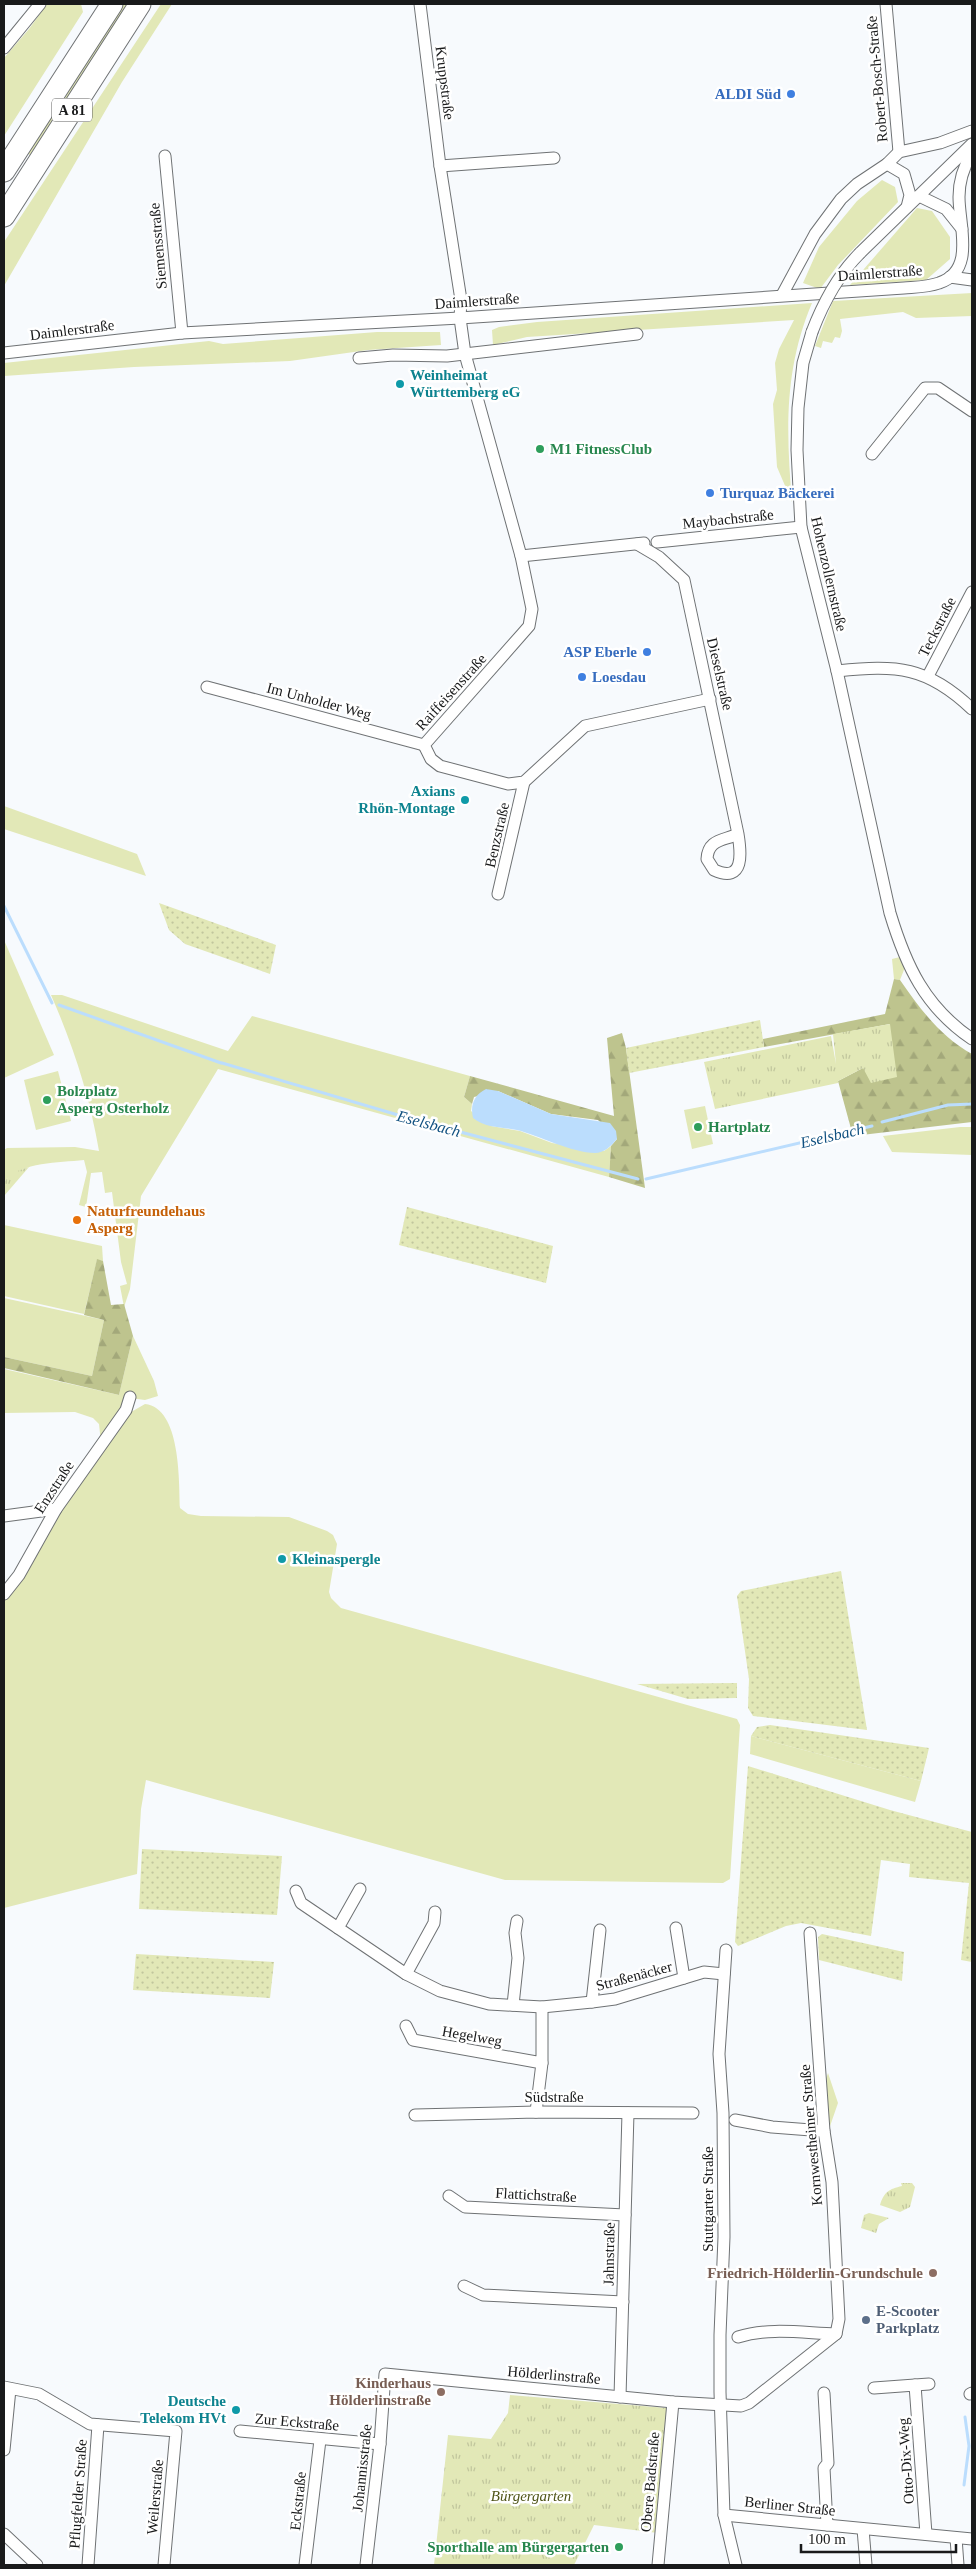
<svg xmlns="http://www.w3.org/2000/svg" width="976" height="2569" viewBox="0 0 976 2569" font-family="Georgia,serif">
<defs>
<pattern id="forest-firs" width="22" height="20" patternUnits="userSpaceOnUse" patternTransform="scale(1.25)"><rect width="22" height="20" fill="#bec48e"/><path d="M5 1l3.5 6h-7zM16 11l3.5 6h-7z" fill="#a3a87a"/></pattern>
<pattern id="park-tufts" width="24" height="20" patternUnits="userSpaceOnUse" patternTransform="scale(1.25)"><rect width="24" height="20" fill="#e2e8b7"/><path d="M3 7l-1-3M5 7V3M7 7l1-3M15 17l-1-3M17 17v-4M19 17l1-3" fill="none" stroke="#c1c69d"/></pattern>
<pattern id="garden-dots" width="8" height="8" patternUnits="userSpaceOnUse" patternTransform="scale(1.25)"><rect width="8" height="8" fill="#e2e8b7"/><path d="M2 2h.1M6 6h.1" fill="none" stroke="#c1c69d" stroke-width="1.8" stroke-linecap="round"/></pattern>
</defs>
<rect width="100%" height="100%" fill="#f7fafd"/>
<g fill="#e2e8b7">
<path d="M47 4H81L83 12 4 136V58L29 29Z"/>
<path d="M123 4H129L30 155 27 153Z"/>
<path d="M161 4H172L122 82 4 286V242Z"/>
<path d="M882 180 895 187 898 202 838 265 820 289 803 283 819 247 857 201Z"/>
<path d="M917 208 932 211 950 237V259L926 280 850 285Z"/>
<path d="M972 293V316L916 318 903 312 840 319 842 331 840 338 835 337 832 343 823 341 821 348 815 346 833 301Z"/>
<path d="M812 303C784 369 786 431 792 502L777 467 773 404 777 390 775 363 779 349 794 320 527 337 493 345 492 330 499 327 537 322Z"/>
<path d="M377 332H440L441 345 368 350 290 361 134 367 4 376V363L209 341 223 344Z"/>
<path d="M4 806 137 854 146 876 4 829Z"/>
<path d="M4 940 54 1055 4 1078Z"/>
<path d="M904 956 907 962 900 980 894 979 892 959Z"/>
<path d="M51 995H62L228 1051 252 1016 470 1076 464 1097 472 1104 471 1111 491 1126 520 1131 552 1143 604 1151 611 1146 609 1177 218 1069 141 1196 130 1289 124 1307 120 1286 127 1284 121 1262 112 1192 105 1193 102 1172 91 1173 86 1207 79 1205 87 1172 84 1160C58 1163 23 1161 4 1182V1150L7 1148 75 1147 99 1151C90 1097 73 1045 51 995Z"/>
<path d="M58 1071 71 1121 36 1130 24 1080Z"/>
<path d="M705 1106 713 1144 692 1149 684 1110Z"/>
<path d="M960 1127H972V1155L892 1152 883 1136Z"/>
<path d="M4 1225 102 1246 103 1261 97 1260 84 1314 4 1296Z"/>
<path d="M4 1298 104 1320 92 1376 4 1357Z"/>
<path d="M133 1336 154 1381 158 1396 145 1400 130 1398 101 1443 99 1424 93 1418 75 1412 4 1413V1369L119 1395Z"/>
<path d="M145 1404C181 1408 179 1481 180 1508L188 1514 201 1516 289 1517 327 1531 333 1535 337 1544 329 1592 331 1598 341 1608 737 1719 740 1725 730 1879 723 1883 505 1880 146 1780 141 1809 137 1874 4 1908V1594L56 1508 126 1415Z"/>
<path d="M751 1736 921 1781 915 1802 750 1754Z"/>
<path d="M828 2073 838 2103 829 2129 826 2079Z"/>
</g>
<g fill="url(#forest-firs)">
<path d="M894 979 900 980C920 1009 941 1037 972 1054V1122L853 1136 838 1081 863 1068 890 1024 764 1047 763 1039 885 1014Z"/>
<path d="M622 1033 626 1048 645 1188 609 1177 611 1146 617 1139 598 1120 551 1114 498 1091 474 1097 472 1104 464 1097 470 1076 614 1116 607 1038Z"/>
<path d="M97 1259 103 1261 111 1305 124 1304 133 1336 119 1395 4 1368V1357L92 1376 104 1320 84 1315Z"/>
</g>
<g fill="url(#park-tufts)">
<path d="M890 1024 897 1077 871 1083 863 1068 838 1081V1083L715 1109 704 1062 831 1036 836 1064 833 1034Z"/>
<path d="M29 1167 4 1196V1182L12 1173Z"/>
<path d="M901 2183H912L915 2187 910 2207 900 2212 880 2205C884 2192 889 2189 902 2186Z"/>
<path d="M869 2213 889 2218 879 2224 876 2233 861 2228 864 2215Z"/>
<path d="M510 2395 667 2408 658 2533 594 2525 574 2565H434L448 2435 491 2439 508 2413Z"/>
</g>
<g fill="url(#garden-dots)">
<path d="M159 903 276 945 270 974 185 944 169 930Z"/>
<path d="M760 1020 764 1047 629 1073 626 1048Z"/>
<path d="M407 1207 553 1246 546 1283 399 1245Z"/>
<path d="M841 1571 867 1730 753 1716 748 1708 749 1679 737 1596 741 1591Z"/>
<path d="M737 1683V1698L688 1699 637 1684Z"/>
<path d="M770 1725 929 1748 921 1781 751 1736 757 1727Z"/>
<path d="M748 1766 890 1810 972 1832V1962L961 1960 969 1883 909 1877 910 1864 881 1860 871 1936 801 1923 786 1926 738 1946 735 1942Z"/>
<path d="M142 1849 282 1856 277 1915 139 1909Z"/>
<path d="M822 1934 904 1952 902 1981 819 1960 818 1937Z"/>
<path d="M136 1954 274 1962 270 1998 133 1990Z"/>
</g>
<path fill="#bbddfd" d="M486 1089 498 1091 551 1114 610 1123 616 1131 617 1139C611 1146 604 1153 595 1153 572 1153 538 1135 517 1130 502 1127 485 1128 473 1118 470 1105 474 1095 486 1089Z"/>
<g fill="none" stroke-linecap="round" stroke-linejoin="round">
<g stroke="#bbddfd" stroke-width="3">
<path d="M4 906 52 1003"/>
<path d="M59 1005 221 1063"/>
<path d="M222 1063 415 1120 638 1179"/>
<path d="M882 1122 948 1105 972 1104"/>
<path d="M646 1179 872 1126"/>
<path d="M964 2485 969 2446 965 2417"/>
</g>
<defs>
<g id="minor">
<path d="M420 4 440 166 461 300 460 318 465 354 521 556 532 609 529 626 522 634 424 745 431 759 440 766 508 784 524 782 585 726 710 699"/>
<path d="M886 4 899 152"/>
<path d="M4 48 40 4"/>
<path d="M165 156 182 333"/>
<path d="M887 164 904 174 910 195 907 207"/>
<path d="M440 166 554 158"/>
<path d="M919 196 946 209 962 229"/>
<path d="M860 253 972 144"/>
<path d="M950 277 972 280"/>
<path d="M782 295 815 234 841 199 857 184 887 164 899 152 940 143 972 131"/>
<path d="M812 332 803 363 798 408 797 450 801 527 837 671 890 913C906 966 925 1007 972 1039"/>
<path d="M4 353 182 333 460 318 904 288C916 287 928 287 939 283 976 271 959 226 959 197 959 182 964 166 972 153"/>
<path d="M359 358 393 355 447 356 637 334"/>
<path d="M872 454 925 388H938L972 411"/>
<path d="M657 542 801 527"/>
<path d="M637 544 659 557 684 580 738 834C741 852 745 884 714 870L707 859C708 839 723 841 738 834"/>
<path d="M521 556 644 543"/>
<path d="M837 671C897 665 927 666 972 709"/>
<path d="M928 676 972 592"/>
<path d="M207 687 424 745"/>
<path d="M498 894 524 782"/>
<path d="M4 1516 56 1509"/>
<path d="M4 1594 19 1575 56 1509 126 1410 130 1397"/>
<path d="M296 1891 301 1903 406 1974 440 1991 489 2004 542 2007 592 2002 615 1999 704 1972 724 1974"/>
<path d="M338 1928 360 1889"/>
<path d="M676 1928 684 1978"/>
<path d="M726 1950 719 2054 723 2113 724 2237 720 2335V2392L724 2515 736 2565"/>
<path d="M406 1974 434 1923 435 1912"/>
<path d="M592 2002 600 1930"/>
<path d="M513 2005 518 1958 515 1933 517 1921"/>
<path d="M406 2026 413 2040 542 2063V2007"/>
<path d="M536 2112 542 2063"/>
<path d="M415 2115 536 2112 693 2113"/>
<path d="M735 2120 772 2127 824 2131"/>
<path d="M449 2196 465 2207 625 2215"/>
<path d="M464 2286 483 2295 623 2302"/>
<path d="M738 2337C770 2327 803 2333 836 2334"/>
<path d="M915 2385 929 2384"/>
<path d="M4 2387 39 2394 90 2424 176 2431 164 2565"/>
<path d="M874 2388 915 2385 926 2534"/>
<path d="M824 2393 828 2463 824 2468 827 2525"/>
<path d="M970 2394 972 2393"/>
<path d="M620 2397 628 2113"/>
<path d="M240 2431 380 2444"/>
<path d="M4 2450 10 2389"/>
<path d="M724 2515 972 2539"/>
<path d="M863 2529 866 2565"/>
<path d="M4 2534 37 2565"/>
<path d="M956 2538 958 2565"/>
<path d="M88 2565 98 2425"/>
<path d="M305 2565 320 2440"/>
<path d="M366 2565 380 2444 385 2374 673 2402 741 2406 749 2403 836 2334 839 2319 832 2182 824 2131 810 1933"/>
<path d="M658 2565 673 2402"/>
</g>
<g id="motorway">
<path d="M4 171 112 4"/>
<path d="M4 216 140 4"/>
</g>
</defs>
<use href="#minor" stroke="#6f7274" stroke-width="13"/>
<use href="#motorway" stroke="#6f7274" stroke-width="23"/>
<use href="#minor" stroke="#fff" stroke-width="11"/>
<use href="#motorway" stroke="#fff" stroke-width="21"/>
<defs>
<path id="minor-bridge" d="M812 332C823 303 838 275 860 253"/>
</defs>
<use href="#minor-bridge" stroke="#6f7274" stroke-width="13" stroke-linecap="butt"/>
<use href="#minor-bridge" stroke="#fff" stroke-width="11"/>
</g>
<g fill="#3f7fe0" stroke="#fff" stroke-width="2">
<circle cx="791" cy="94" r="5"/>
<circle cx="710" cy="493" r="5"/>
<circle cx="647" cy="652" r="5"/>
<circle cx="582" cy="677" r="5"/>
</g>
<g fill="#0f9aa8" stroke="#fff" stroke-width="2">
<circle cx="400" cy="384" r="5"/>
<circle cx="465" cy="800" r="5"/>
<circle cx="282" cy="1559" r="5"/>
<circle cx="236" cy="2410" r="5"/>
</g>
<g fill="#2e9e5b" stroke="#fff" stroke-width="2">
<circle cx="540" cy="449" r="5"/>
<circle cx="47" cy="1100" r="5"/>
<circle cx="698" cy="1127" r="5"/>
<circle cx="619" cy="2547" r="5"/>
</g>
<circle fill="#e8710a" stroke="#fff" stroke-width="2" cx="77" cy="1220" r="5"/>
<g fill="#8d6e63" stroke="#fff" stroke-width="2">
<circle cx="933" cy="2273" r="5"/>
<circle cx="441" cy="2392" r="5"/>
</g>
<circle fill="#5c6f8a" stroke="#fff" stroke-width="2" cx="866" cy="2320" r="5"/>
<g text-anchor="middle" stroke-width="5" stroke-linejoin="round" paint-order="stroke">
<rect fill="#fff" stroke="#5e5f5f" stroke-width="1" x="52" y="98.5" width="40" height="23" rx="4"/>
<g font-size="14" font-weight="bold" fill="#191a1b">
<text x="72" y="115">A 81</text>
</g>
<g font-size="15" fill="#191a1b" stroke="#fff">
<text transform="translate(877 79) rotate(-95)" y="5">Robert-Bosch-Straße</text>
<text transform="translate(445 83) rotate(83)" y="5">Kruppstraße</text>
<text transform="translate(158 246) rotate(-95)" y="5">Siemensstraße</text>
<text transform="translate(880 273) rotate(-4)" y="5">Daimlerstraße</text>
<text transform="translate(477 301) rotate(-4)" y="5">Daimlerstraße</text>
<text transform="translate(72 330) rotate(-7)" y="5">Daimlerstraße</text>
<text transform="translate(728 519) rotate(-6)" y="5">Maybachstraße</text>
<text transform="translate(829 574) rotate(77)" y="5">Hohenzollernstraße</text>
<text transform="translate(937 627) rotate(-63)" y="5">Teckstraße</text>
<text transform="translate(720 674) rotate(77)" y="5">Dieselstraße</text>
<text transform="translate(451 692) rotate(-48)" y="5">Raiffeisenstraße</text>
<text transform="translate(319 701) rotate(15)" y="5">Im Unholder Weg</text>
<text transform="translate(497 835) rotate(-77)" y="5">Benzstraße</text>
<text transform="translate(54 1487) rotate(-57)" y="5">Enzstraße</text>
<text transform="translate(634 1976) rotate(-15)" y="5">Straßenäcker</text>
<text transform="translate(472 2036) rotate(10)" y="5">Hegelweg</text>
<text x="554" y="2102">Südstraße</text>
<text transform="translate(811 2135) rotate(-95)" y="5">Kornwestheimer Straße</text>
<text transform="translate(536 2195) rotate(3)" y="5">Flattichstraße</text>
<text transform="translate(708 2199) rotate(-90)" y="5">Stuttgarter Straße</text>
<text transform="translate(609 2254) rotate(-89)" y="5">Jahnstraße</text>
<text transform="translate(554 2375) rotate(5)" y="5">Hölderlinstraße</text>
<text transform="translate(297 2422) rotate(5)" y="5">Zur Eckstraße</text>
<text transform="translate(906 2461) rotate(-94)" y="5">Otto-Dix-Weg</text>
<text transform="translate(362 2468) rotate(-84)" y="5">Johannisstraße</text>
<text transform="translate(650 2482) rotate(-85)" y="5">Obere Badstraße</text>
<text transform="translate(78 2494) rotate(-86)" y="5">Pflugfelder Straße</text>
<text transform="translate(155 2497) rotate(-85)" y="5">Weilerstraße</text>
<text transform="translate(298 2501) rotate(-84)" y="5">Eckstraße</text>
<text transform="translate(790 2506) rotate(6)" y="5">Berliner Straße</text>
</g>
<g font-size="15" font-weight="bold" fill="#366cbe" stroke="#fff" text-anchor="end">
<text x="781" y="99">ALDI Süd</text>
<text x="720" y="498" text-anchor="start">Turquaz Bäckerei</text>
<text x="637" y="657">ASP Eberle</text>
<text x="592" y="682" text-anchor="start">Loesdau</text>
</g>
<g font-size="15" font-weight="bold" fill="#0d838f" stroke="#fff" text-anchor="start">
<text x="410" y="380">Weinheimat<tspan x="410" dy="17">Württemberg eG</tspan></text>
<text x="455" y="796" text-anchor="end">Axians<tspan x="455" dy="17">Rhön-Montage</tspan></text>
<text x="292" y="1564">Kleinaspergle</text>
<text x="226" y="2406" text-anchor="end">Deutsche<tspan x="226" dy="17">Telekom HVt</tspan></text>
</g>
<g font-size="15" font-weight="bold" fill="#27864d" stroke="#fff" text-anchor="start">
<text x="550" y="454">M1 FitnessClub</text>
<text x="57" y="1096">Bolzplatz<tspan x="57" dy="17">Asperg Osterholz</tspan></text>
<text x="708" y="1132">Hartplatz</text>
<text x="609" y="2552" text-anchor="end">Sporthalle am Bürgergarten</text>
</g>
<g font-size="15" font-weight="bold" fill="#c56008" stroke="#fff" text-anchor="start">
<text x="87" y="1216">Naturfreundehaus<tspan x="87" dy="17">Asperg</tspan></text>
</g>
<g font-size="15" font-weight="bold" fill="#785e54" stroke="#fff" text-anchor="end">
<text x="923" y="2278">Friedrich-Hölderlin-Grundschule</text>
<text x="431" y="2388">Kinderhaus<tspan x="431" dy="17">Hölderlinstraße</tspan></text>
</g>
<g font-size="15" font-weight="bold" fill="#4e5e75" stroke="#fff" text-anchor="start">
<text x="876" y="2316">E-Scooter<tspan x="876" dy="17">Parkplatz</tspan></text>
</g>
<g font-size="15" font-style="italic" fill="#505519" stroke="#fff">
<text x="531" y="2501">Bürgergarten</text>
</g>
<g font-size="16" font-style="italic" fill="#115181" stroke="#fff">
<text transform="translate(429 1123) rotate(15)" y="6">Eselsbach</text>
<text transform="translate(832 1135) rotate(-13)" y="6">Eselsbach</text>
</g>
</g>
<rect width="976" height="2569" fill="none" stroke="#191a1b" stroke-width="10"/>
<path d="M801 2544v8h155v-8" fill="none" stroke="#191a1b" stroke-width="2.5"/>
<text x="808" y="2544" font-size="15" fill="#191a1b" stroke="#ffffff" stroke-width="4" paint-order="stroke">100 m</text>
</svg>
